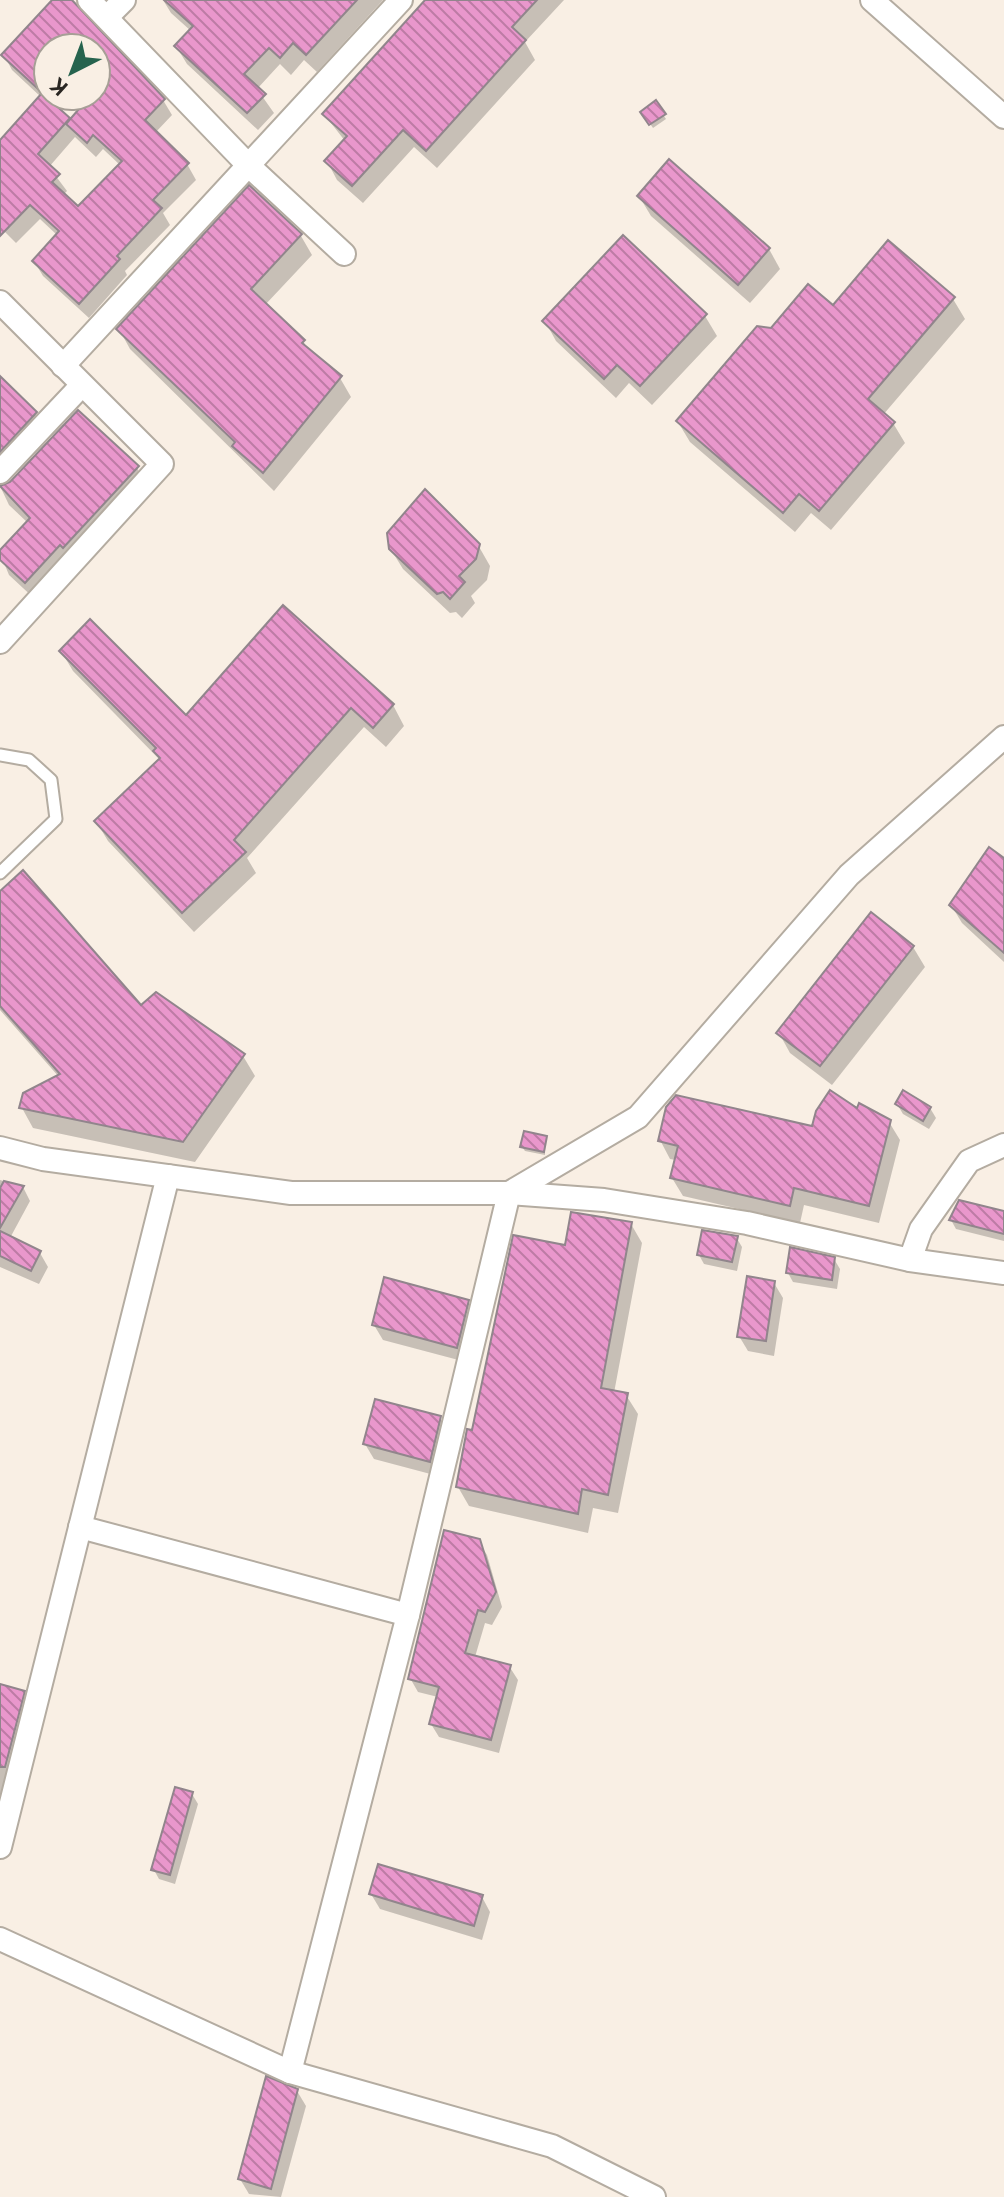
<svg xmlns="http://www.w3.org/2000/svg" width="1004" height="2197" viewBox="0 0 1004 2197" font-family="'DM Sans',sans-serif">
<defs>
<pattern id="building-back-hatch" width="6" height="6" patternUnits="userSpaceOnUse" patternTransform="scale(2)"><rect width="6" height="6" fill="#e997cc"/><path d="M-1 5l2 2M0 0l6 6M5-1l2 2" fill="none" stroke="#bd7ba5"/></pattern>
</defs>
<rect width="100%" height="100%" fill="#f9efe4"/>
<g fill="#0003" fill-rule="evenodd">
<path d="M55 0H68L163 100 172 115 155 133 187 164 196 180 163 213 170 225 125 271 127 275 89 318 43 276 34 261 57 235 40 219 16 243 0 227V142L41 97 12 70 4 55ZM48 48H96V96L70 122 55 108 66 96H48ZM75 137 96 157 103 149 120 165 78 209 63 195 67 191 49 167Z"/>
<path d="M163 0H383L317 72 304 60 291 75 280 64 257 89 274 113 258 130 187 64 176 46 191 31 171 13Z"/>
<path d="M428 0H564L525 42 535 60 437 168 414 147 363 203 337 180 327 161 345 141 324 114Z"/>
<path d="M655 103 666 119 653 128 642 112Z"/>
<path d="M249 188 301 236 312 255 265 305 303 341 310 353 340 378 351 397 274 491 130 349 119 329Z"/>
<path d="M639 196 769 249 780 269 750 303 651 216Z"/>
<path d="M953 299 965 319 883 415 893 423 905 443 831 530 811 513 795 532 690 442 678 422 772 330 833 308Z"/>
<path d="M705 316 717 336 652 405 629 383 616 398 556 341 545 321Z"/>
<path d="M0 379 35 414 47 434 0 484Z"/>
<path d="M137 468 148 487 37 601 9 575 0 553 28 523 9 505 0 486Z"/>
<path d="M478 545 490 566 487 580 471 596 475 603 462 618 456 612 450 613 403 569 390 548Z"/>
<path d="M61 651 186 718 393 705 404 726 386 747 364 727 247 858 256 873 194 932 108 841 96 821 160 760 73 671Z"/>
<path d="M1004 860V962L962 923 951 905Z"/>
<path d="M0 893 141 1007 243 1056 255 1076 195 1162 33 1128 22 1108 59 1077 0 1010Z"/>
<path d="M913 947 925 967 832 1085 790 1053 779 1033Z"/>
<path d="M897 1104 930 1108 936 1118 929 1129 903 1114Z"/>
<path d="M859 1112 889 1122 900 1140 879 1223 804 1205 800 1223 683 1196 672 1178 676 1160 670 1159 660 1140 813 1129Z"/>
<path d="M545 1137V1155L525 1151 522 1147Z"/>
<path d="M0 1180 23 1187 30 1201 10 1238 40 1253 48 1267 39 1284 0 1267Z"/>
<path d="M960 1202 1004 1213V1241L956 1229 951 1220Z"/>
<path d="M631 1224 642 1243 614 1393 626 1395 638 1414 618 1513 593 1508 588 1533 469 1506 458 1487 474 1432 567 1247Z"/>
<path d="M736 1237 742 1247 737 1271 704 1264 699 1255Z"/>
<path d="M834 1259 840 1269 837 1289 793 1282 788 1273Z"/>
<path d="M774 1283 783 1298 774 1356 748 1351 739 1336Z"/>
<path d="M468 1302 476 1317 466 1362 383 1340 374 1325Z"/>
<path d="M440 1418 449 1433 438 1476 374 1459 365 1444Z"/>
<path d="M478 1541 487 1555 502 1607 492 1625 485 1623 475 1657 509 1666 518 1680 499 1753 439 1737 431 1724 438 1697 418 1692 410 1678Z"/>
<path d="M0 1687 23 1693 32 1708 0 1810Z"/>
<path d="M192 1794 198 1804 175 1884 159 1879 154 1870Z"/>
<path d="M371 1894 482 1897 490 1912 482 1940 380 1909Z"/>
<path d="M297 2091 306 2106 281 2197 249 2194 240 2179Z"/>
</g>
<g fill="url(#building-back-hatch)" stroke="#91858c" stroke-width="2">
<path d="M52 0H72L165 99 145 120 189 163 153 200 162 208 117 256 120 259 79 304 32 261 59 231 30 205 0 236V140L42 93 70 118 38 154 60 174 52 182 78 206 122 161 93 135 87 143 66 124 90 96H96V48H48V98L1 55Z"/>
<path d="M164 0H357L306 55 293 43 280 58 269 48 244 74 266 94 247 113 174 46 193 26Z"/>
<path d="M425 0H537L512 27 526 40 426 151 403 130 352 186 324 161 347 136 322 114Z"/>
<path d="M656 100 666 114 649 125 640 112Z"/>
<path d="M669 159 770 248 738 285 637 196Z"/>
<path d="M249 185 302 234 251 289 305 340 302 343 342 376 263 473 232 446 235 442 116 329Z"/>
<path d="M623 235 707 314 640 386 617 365 604 379 542 321Z"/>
<path d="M888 240 955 297 868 399 895 422 819 511 799 494 783 513 676 421 757 326 771 328 808 284 833 305Z"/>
<path d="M0 376 37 412 0 452Z"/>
<path d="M78 410 139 466 63 548 60 545 25 583 0 560V550L30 518 0 486 10 482Z"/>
<path d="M425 489 480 544 476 559 459 576 465 582 450 599 443 592 437 594 389 549 387 533Z"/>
<path d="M283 605 394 704 373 728 351 708 234 840 246 852 182 913 94 821 160 758 153 751 156 748 59 651 90 619 186 715Z"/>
<path d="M989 847 1004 858V953L949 905Z"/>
<path d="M23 870 141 1005 156 992 245 1054 183 1142 19 1108 23 1093 60 1074 0 1006V891Z"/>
<path d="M871 912 914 946 820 1066 776 1033Z"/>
<path d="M830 1090 857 1108 859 1103 891 1120 869 1206 794 1188 790 1206 670 1178 678 1146 658 1141 666 1107 676 1095 812 1126 816 1111Z"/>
<path d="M903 1090 931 1107 923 1121 895 1104Z"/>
<path d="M524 1131 547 1136 544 1152 520 1147Z"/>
<path d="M4 1181 24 1186 0 1228V1188Z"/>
<path d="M959 1200 1004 1211V1234L949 1220Z"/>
<path d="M571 1212 632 1222 601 1388 628 1393 608 1495 582 1489 578 1514 456 1487 467 1429 472 1430 513 1235 565 1245Z"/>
<path d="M702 1230 738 1236 732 1262 697 1255Z"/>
<path d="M0 1231 41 1251 31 1271 0 1256Z"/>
<path d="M790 1247 835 1257 832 1280 786 1273Z"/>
<path d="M747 1276 775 1281 766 1341 737 1337Z"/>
<path d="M384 1277 469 1300 457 1348 372 1325Z"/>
<path d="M375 1399 441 1416 430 1462 363 1444Z"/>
<path d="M444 1530 480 1539 496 1592 485 1612 478 1610 465 1653 511 1665 491 1740 429 1724 439 1687 408 1679Z"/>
<path d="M0 1684 25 1691 5 1767H0Z"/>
<path d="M175 1787 193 1792 170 1875 151 1870Z"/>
<path d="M378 1864 483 1895 474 1926 369 1894Z"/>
<path d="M266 2076 298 2089 271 2189 238 2179Z"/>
</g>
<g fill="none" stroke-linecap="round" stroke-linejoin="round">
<defs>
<path id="service" d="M0 755 29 760 51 780 56 819 0 873"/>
<g id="minor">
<path d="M89 0 248 165 344 254"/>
<path d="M872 0 1004 117"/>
<path d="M107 17 124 0"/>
<path d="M0 302 162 464 0 642"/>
<path d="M63 366 401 0"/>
<path d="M0 472 82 385"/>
<path d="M0 1148 43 1159 291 1193H509L604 1200 747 1223 910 1260 1004 1273"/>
<path d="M910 1260 921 1229 969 1161 1004 1145"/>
<path d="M80 1527 408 1615"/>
<path d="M0 1847 168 1176"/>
<path d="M0 1939 290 2072 552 2146 654 2197"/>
<path d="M290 2072 408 1615 509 1193 638 1117 849 875 1004 737"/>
</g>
</defs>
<use href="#service" stroke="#b4aca1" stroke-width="15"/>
<use href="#minor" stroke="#b4aca1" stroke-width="26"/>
<use href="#service" stroke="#fff" stroke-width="11"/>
<use href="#minor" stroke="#fff" stroke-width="22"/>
</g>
<g transform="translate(72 72) rotate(222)"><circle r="38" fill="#f9efe4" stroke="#a69f96" stroke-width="2"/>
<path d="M0-6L14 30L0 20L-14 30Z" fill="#26634e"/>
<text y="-12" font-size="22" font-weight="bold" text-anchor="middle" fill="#292622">K</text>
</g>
</svg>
